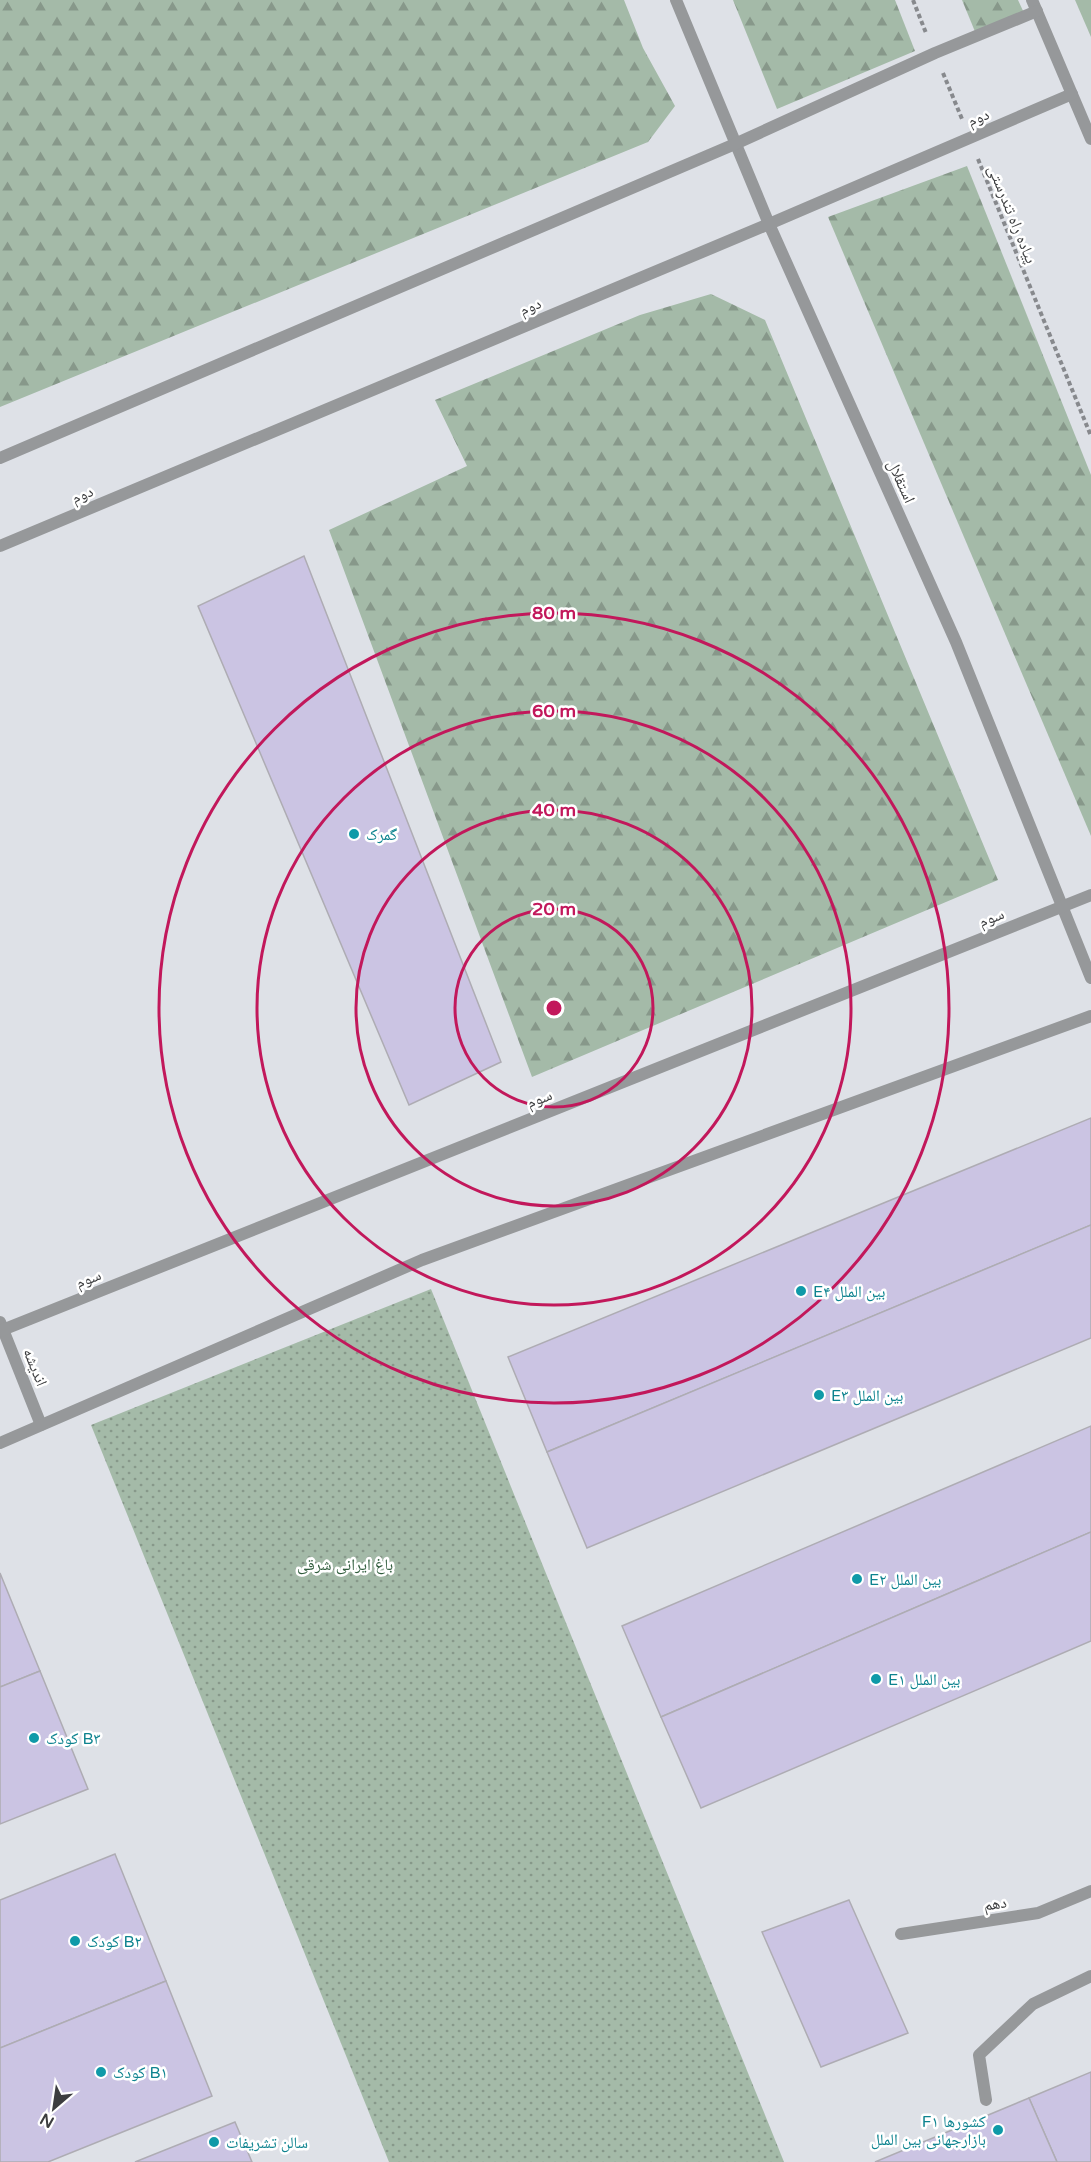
<svg xmlns="http://www.w3.org/2000/svg" width="1091" height="2162" viewBox="0 0 1091 2162" font-family="'Varela Round','Noto Naskh Arabic',sans-serif">
<defs>
<pattern id="forest-firs" width="22" height="20" patternUnits="userSpaceOnUse" patternTransform="scale(1.5)"><rect width="22" height="20" fill="#a4baa8"/><path d="M5 1l3.5 6h-7zM16 11l3.5 6h-7z" fill="#87988a"/></pattern>
<pattern id="park-dots" width="8" height="8" patternUnits="userSpaceOnUse" patternTransform="scale(1.5)"><rect width="8" height="8" fill="#a4baa8"/><path d="M2 2h.1M6 6h.1" fill="none" stroke="#87988a" stroke-width="1.8" stroke-linecap="round"/></pattern>
</defs>
<rect width="100%" height="100%" fill="#dee1e7"/>
<path fill="#a4baa8" d="M1075 0H1091V37Z"/>
<g fill="url(#forest-firs)">
<path d="M0 0H624L643 48 675 106 648 142 0 407Z"/>
<path d="M733 0H895L915 51 777 109Z"/>
<path d="M962 0H1018L1024 13 976 34Z"/>
<path d="M967 166 1091 475V836L828 217Z"/>
<path d="M711 294 765 320 998 880 532 1077 329 530 467 466 435 400 640 315Z"/>
</g>
<path fill="url(#park-dots)" d="M431 1289 784 2162H389L91 1425Z"/>
<g fill="#cbc4e3" stroke="#aeacb3" stroke-width="1.5">
<path d="M304 556 501 1062 409 1105 198 606Z"/>
<path d="M1091 1118V1225L547 1452 508 1357Z"/>
<path d="M1091 1225V1338L587 1548 547 1452Z"/>
<path d="M1091 1426V1532L661 1717 622 1626Z"/>
<path d="M1091 1532V1641L701 1808 661 1717Z"/>
<path d="M0 1573 40 1671 0 1687Z"/>
<path d="M40 1671 88 1789 0 1824V1687Z"/>
<path d="M115 1854 166 1981 0 2048V1900Z"/>
<path d="M849 1900 908 2033 821 2067 762 1932Z"/>
<path d="M166 1981 212 2096 48 2162H0V2048Z"/>
<path d="M1091 2072V2162H1057L1029 2098Z"/>
<path d="M1029 2098 1057 2162H875Z"/>
<path d="M235 2122 252 2162H135Z"/>
</g>
<g fill="none" stroke-linecap="round" stroke-linejoin="round">
<g stroke="#87898d" stroke-width="4" stroke-dasharray="4.5 3" stroke-linecap="butt">
<path d="M913 0 926 33"/>
<path d="M943 73 962 119"/>
<path d="M978 159 1091 436"/>
</g>
<g stroke="#96989a" stroke-width="12">
<path d="M676 0 769 224 956 642 1091 978"/>
<path d="M1032 0 1091 139"/>
<path d="M0 458 735 144 935 53 1037 11"/>
<path d="M0 546 769 224 1072 94"/>
<path d="M0 1322 41 1425"/>
<path d="M0 1331 1091 895"/>
<path d="M0 1443 422 1260 1091 1016"/>
<path d="M901 1934 1038 1913 1091 1891"/>
<path d="M986 2100 979 2055 1033 2004 1091 1976"/>
</g>
</g>
<g fill="none" stroke="#c2185b" stroke-width="3">
<circle cx="554" cy="1008" r="99"/>
<circle cx="554" cy="1008" r="198"/>
<circle cx="554" cy="1008" r="297"/>
<circle cx="554" cy="1008" r="395"/>
</g>
<g fill="#0f9aa8" stroke="#fff" stroke-width="2">
<circle cx="354" cy="834" r="6"/>
<circle cx="801" cy="1291" r="6"/>
<circle cx="819" cy="1395" r="6"/>
<circle cx="857" cy="1579" r="6"/>
<circle cx="876" cy="1679" r="6"/>
<circle cx="34" cy="1738" r="6"/>
<circle cx="75" cy="1941" r="6"/>
<circle cx="101" cy="2072" r="6"/>
<circle cx="998" cy="2130" r="6"/>
<circle cx="214" cy="2142" r="6"/>
</g>
<g text-anchor="middle" stroke-width="5" stroke-linejoin="round" paint-order="stroke">
<g font-size="16" fill="#3c3d3f" stroke="#fff">
<text transform="translate(978 117) rotate(-23)" y="6">دوم</text>
<text transform="translate(1013 214) rotate(68)" y="6">پیاده راه تندرستی</text>
<text transform="translate(530 306) rotate(-23)" y="6">دوم</text>
<text transform="translate(902 481) rotate(66)" y="6">استقلال</text>
<text transform="translate(82 494) rotate(-23)" y="6">دوم</text>
<text transform="translate(991 917) rotate(-22)" y="6">سوم</text>
<text transform="translate(539 1098) rotate(-22)" y="6">سوم</text>
<text transform="translate(88 1278) rotate(-22)" y="6">سوم</text>
<text transform="translate(36 1367) rotate(68)" y="6">اندیشه</text>
<text transform="translate(995 1903) rotate(-9)" y="6">دهم</text>
</g>
<g font-size="16" fill="#0d838f" stroke="#fff" text-anchor="start">
<text x="366" y="840">گمرک</text>
<text x="813" y="1297">E۴ بین الملل</text>
<text x="831" y="1401">E۳ بین الملل</text>
<text x="869" y="1585">E۲ بین الملل</text>
<text x="888" y="1685">E۱ بین الملل</text>
<text x="46" y="1744">کودک B۳</text>
<text x="87" y="1947">کودک B۲</text>
<text x="113" y="2078">کودک B۱</text>
<text x="986" y="2127" text-anchor="end">F۱ کشورها<tspan x="986" dy="18">بازارجهانی بین الملل</tspan></text>
<text x="226" y="2148">سالن تشریفات</text>
</g>
<g font-size="16" fill="#2f5c3c" stroke="#fff">
<text x="345" y="1570">باغ ایرانی شرقی</text>
</g>
</g>
<circle cx="554" cy="1008" r="9" fill="#c2185b" stroke="#fff" stroke-width="3"/>
<g font-size="18" text-anchor="middle" font-weight="bold" fill="#c2185b" stroke="#fff" stroke-width="5" stroke-linejoin="round" paint-order="stroke">
<text x="554" y="619">80 m</text>
<text x="554" y="717">60 m</text>
<text x="554" y="816">40 m</text>
<text x="554" y="915">20 m</text>
</g>
<g transform="translate(54 2108) rotate(209)" stroke="#ffffff" stroke-width="4.5" paint-order="stroke">
<path d="M0-4.5L10 22L0 15L-10 22Z" fill="#3c3d3f"/>
<text y="-9" font-size="16" font-weight="bold" text-anchor="middle" fill="#3c3d3f">N</text>
</g>
</svg>
